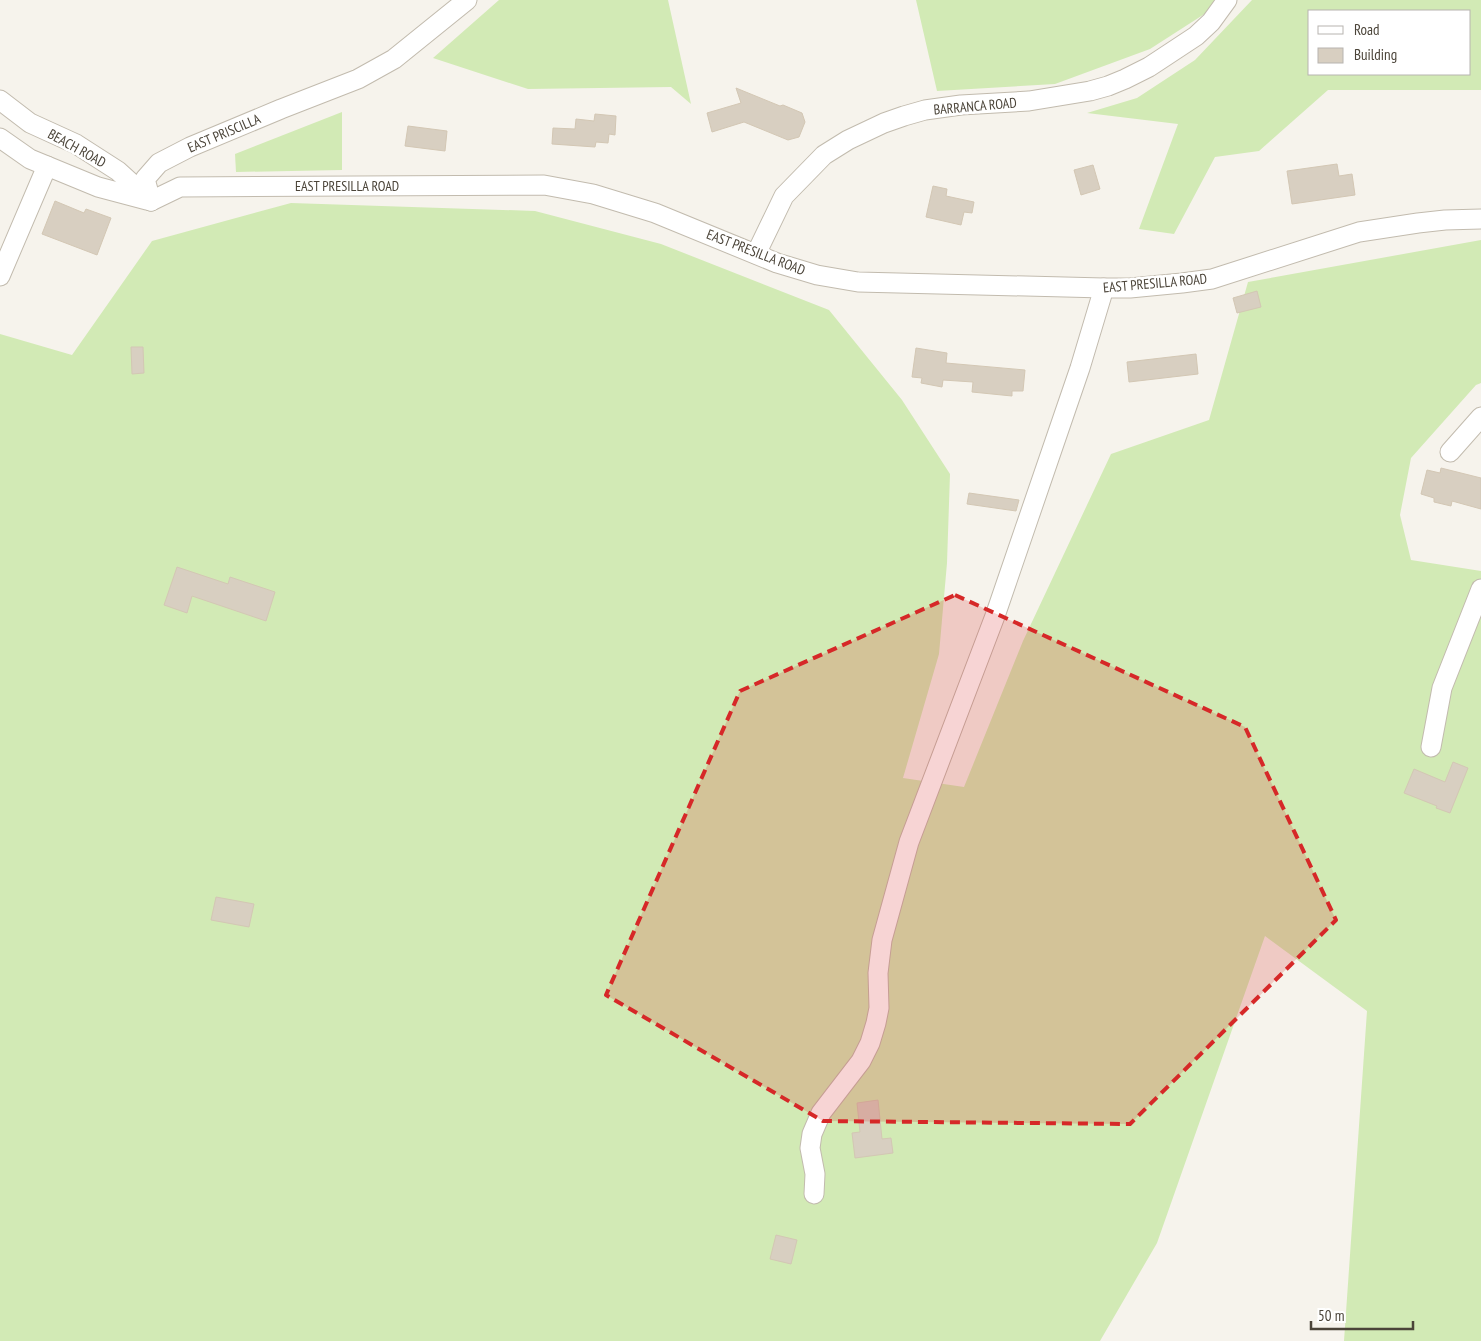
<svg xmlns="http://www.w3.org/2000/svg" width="1481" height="1341" viewBox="0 0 1481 1341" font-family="'PT Sans Narrow',sans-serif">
<rect width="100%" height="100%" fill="#f6f3ec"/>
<g fill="#d2eab5" fill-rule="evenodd">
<path d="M499 0H668L691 104 671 87 528 89 433 58Z"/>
<path d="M916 0H1217L1206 13 1150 49 1055 84 937 91Z"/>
<path d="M1252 0H1481V90H1328L1259 151 1215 157 1174 234 1139 229 1178 124 1087 113 1137 98 1195 60ZM1310 11H1470V74H1310Z"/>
<path d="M342 112V170L236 172 235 154Z"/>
<path d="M291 203 535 211 661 244 829 310 902 400 950 474 947 563 939 654 903 778 964 787 1023 641 1111 454 1209 420 1248 282 1481 240V383L1476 385 1411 458 1400 515 1411 560 1481 571V1341H1344L1367 1011 1265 936 1157 1243 1100 1341H0V334L72 355 152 241Z"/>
</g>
<g fill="#d8cfc1" stroke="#d3c7b4">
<path d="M736 88 780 106 783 105 802 113 805 122 799 137 788 140 744 122 712 132 707 113 741 103Z"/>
<path d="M595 114 616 116 615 135 609 134 608 143 596 142 595 147 552 144 553 128 575 129 576 119 594 121Z"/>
<path d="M408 126 447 131 445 151 405 146Z"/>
<path d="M1337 164 1339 176 1352 174 1355 195 1292 204 1287 171Z"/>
<path d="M1093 165 1100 189 1081 195 1074 170Z"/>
<path d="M933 186 947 189 946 196 974 202 972 213 964 212 961 225 926 217Z"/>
<path d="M55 201 84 213 86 209 111 218 97 255 42 234Z"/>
<path d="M1257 291 1261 307 1237 313 1233 298Z"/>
<path d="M131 347H143L144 373 132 374Z"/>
<path d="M916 348 947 353 946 363 1025 370 1023 391H1012V396L972 392 973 382 943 380 942 387 921 383 922 378 912 377Z"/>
<path d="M1196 354 1198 374 1129 382 1127 362Z"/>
<path d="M1441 468 1481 478V509L1452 501 1451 506 1434 502V498L1421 494 1427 470 1440 473Z"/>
<path d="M969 493 1019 500 1016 511 967 504Z"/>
<path d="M177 567 228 584 230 577 275 592 266 621 192 596 187 613 164 605Z"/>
<path d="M1453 762 1468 768 1450 813 1436 808 1437 806 1404 793 1414 769 1445 782Z"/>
<path d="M216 897 254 904 249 927 211 920Z"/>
<path d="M878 1100 882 1139 891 1138 893 1153 855 1158 852 1133 860 1132 857 1103Z"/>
<path d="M776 1235 797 1240 791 1264 770 1259Z"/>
</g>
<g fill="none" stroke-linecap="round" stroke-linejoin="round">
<defs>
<g id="minor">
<path d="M0 100 30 123 76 144 118 171 151 201"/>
<path d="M0 138 30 159 98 187 147 200"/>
<path d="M151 201 180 187 544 185 593 194 655 213 777 263 817 275 858 282 1104 288H1130L1182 283 1212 279 1359 232 1418 223 1445 220 1481 219"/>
<path d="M151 201 145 179 159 163 190 147 281 109 358 79 394 59 467 0"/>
<path d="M756 254 784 196 824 155 848 140 884 123 904 116 925 110 961 105 1029 101 1090 91 1108 86 1125 79 1149 67 1196 36 1211 22 1227 0"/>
<path d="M0 276 47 166"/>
<path d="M1450 452 1481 417"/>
<path d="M1431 747 1442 688 1481 589"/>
<path d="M814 1194 815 1174 810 1148 812 1134 821 1113 861 1061 870 1043 876 1023 879 1008 878 973 882 940 909 842 995 616 1080 368 1104 288"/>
</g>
</defs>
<use href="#minor" stroke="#c2bbae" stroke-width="21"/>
<use href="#minor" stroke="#fff" stroke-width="19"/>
</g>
<path fill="#d62828" fill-opacity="0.2" stroke="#d62828" stroke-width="4" stroke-dasharray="10 6" stroke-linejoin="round" d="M955 595 1245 727 1336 920 1130 1124 823 1121 606 995 740 691Z"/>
<g text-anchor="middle" stroke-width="5" stroke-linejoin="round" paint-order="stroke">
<g font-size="14" fill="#4b4439" stroke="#fff">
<text transform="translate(975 106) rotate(-5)" y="5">BARRANCA ROAD</text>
<text transform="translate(224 133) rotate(-23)" y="5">EAST PRISCILLA</text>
<text transform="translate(77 148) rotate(29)" y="5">BEACH ROAD</text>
<text x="347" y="191">EAST PRESILLA ROAD</text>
<text transform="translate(756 252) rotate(21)" y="5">EAST PRESILLA ROAD</text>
<text transform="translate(1155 283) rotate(-5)" y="5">EAST PRESILLA ROAD</text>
</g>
</g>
<rect x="1308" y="10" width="162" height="65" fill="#ffffff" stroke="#b7b4b0"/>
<rect x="1318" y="26" width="25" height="8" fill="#ffffff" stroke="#b7b4b0"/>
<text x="1354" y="35" font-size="15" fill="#4b4439">Road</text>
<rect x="1318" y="48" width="25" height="15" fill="#d8cfc1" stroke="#b7b4b0"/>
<text x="1354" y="60" font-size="15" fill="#4b4439">Building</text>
<path d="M1311 1321v8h102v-8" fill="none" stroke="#4b4439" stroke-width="2.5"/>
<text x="1318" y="1321" font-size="15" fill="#4b4439" stroke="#ffffff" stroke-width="4" paint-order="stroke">50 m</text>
</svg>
